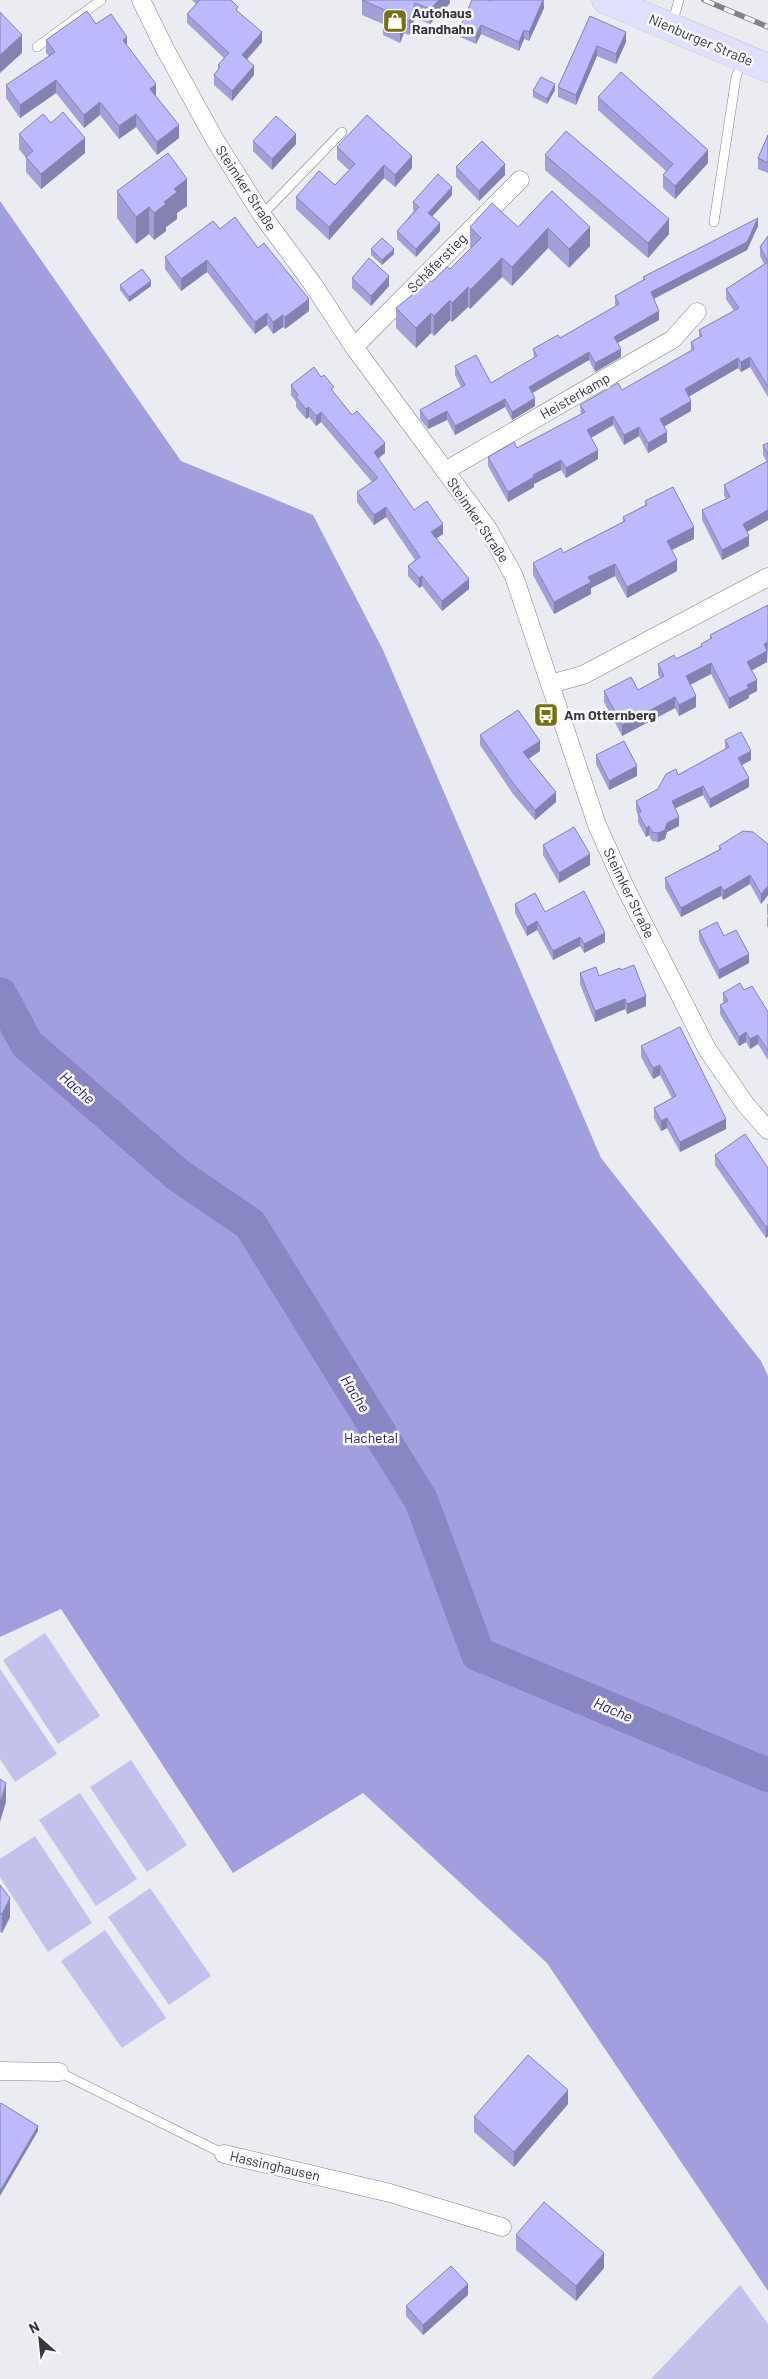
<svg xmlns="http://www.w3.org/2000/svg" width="768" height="2379" viewBox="0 0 768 2379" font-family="Barlow,sans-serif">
<rect width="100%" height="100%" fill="#ebebf2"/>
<g fill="#c3c2ed">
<path d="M45 1633 100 1716 58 1744 3 1660Z"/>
<path d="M0 1669 57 1754 15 1782 0 1759Z"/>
<path d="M131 1760 187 1845 147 1872 90 1787Z"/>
<path d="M80 1793 137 1879 96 1906 39 1820Z"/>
<path d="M35 1836 92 1923 48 1952 0 1877V1859Z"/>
<path d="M150 1888 211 1976 169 2005 108 1917Z"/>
<path d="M105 1930 166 2018 122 2048 61 1961Z"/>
<path d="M740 2285 768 2324V2379H651Z"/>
</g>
<path fill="#a29fdf" d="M0 201 181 461 313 515 383 650 601 1158 761 1361 768 1376V2291L547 1963 363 1793 233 1873 61 1609 0 1637Z"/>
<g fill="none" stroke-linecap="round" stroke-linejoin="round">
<path stroke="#8986c4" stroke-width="34" d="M0 994 27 1044 178 1175 250 1224 421 1500 478 1654 768 1775"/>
<defs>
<g id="lane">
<path d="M672 24 679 0"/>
<path d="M37 47 101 0"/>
<path d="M262 215 342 132"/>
<path d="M714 222 736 77 743 60"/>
<path d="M59 2072 224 2154"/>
</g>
<g id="street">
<path d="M141 0 165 49 215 140 262 215 312 283 354 347 488 529 514 576 597 825 624 885 707 1049 746 1105 768 1130"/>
<path d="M354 347 520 180"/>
<path d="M445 471 673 339 697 312"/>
<path d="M550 684 583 675 768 577"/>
<path d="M0 2071 59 2072"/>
<path d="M224 2154 390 2193 502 2227"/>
</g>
<path id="primary" d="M606 0 768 68"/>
</defs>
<use href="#lane" stroke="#838389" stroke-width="10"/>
<use href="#street" stroke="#838389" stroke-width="19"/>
<use href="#primary" stroke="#c7c7c8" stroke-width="29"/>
<use href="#lane" stroke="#fff" stroke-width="9"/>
<use href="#street" stroke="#fff" stroke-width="18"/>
<use href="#primary" stroke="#e0dffc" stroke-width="28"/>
<defs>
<path id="rail" d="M704 0 768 27"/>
</defs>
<use href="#rail" stroke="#818186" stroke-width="5.5"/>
<use href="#rail" stroke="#f8f8fe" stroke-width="4" stroke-dasharray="11" stroke-linecap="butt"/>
</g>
<g fill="#a2a0d9">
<path d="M192 0H231L238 12 262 42 247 59 254 75 232 101 214 85V75L218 70V65L224 58 187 23V14L196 4Z"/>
<path d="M362 0H450V3L430 24 415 18 409 35 404 33 400 43 383 35V24L362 15Z"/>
<path d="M544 0V8L529 41 524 39 519 51 481 34 476 44 460 37V28L491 1Z"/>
<path d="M590 16 626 42 616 64 597 56 576 105 558 97V87Z"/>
<path d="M96 24 127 46 179 138 157 155 136 127 119 139 100 115 84 128 56 93 20 118 6 98V85L49 56 46 53V40Z"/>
<path d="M555 90 547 104 533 97V91Z"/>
<path d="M598 97 708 163 675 199 663 188V175L666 171 598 110Z"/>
<path d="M51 123 85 153 41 189 26 172V158L19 149V134Z"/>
<path d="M768 135V173L758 169V158Z"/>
<path d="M253 141 296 144 272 170 253 151Z"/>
<path d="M337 147 412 168 395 187 384 178 329 240 296 209V197L335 185 349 170 337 159Z"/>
<path d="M545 155 669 234 648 258 545 170Z"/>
<path d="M456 167 505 175 479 201 456 177Z"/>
<path d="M117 191 187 206 177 213V219L166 227V231L154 240 149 234 136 244 117 218Z"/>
<path d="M552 191 590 246 569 268 548 248 512 286 502 277 470 309 468 307 452 322 450 320 434 336 431 333 416 348 396 328V308L450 269 471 248 470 247V227H518Z"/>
<path d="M452 195 432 216 440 231 416 257 397 239V231L414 211 413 210V202Z"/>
<path d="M758 226 747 250 654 299 659 320 617 343 621 357 595 372 589 360 532 393 535 406 512 420 505 407 455 435 447 420 428 429 420 419V410L461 387 455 375V366L491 383 534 358 533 349 560 338 616 306 615 304V296L643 280V277Z"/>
<path d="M220 229 258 248 309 311 285 329 283 327 273 334 267 325 255 334 207 272 181 291 165 269V257Z"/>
<path d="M768 236V397L750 367 741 372 738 368 689 396 691 411 664 426 667 442 648 453 639 436 624 445 613 425 591 438 598 459 566 478 561 470 534 484V487L508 502 488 466V457L517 448 581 415 580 405 622 390 691 351V342L699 337V330L734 311 726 299V289L764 264 760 256V247Z"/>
<path d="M371 249 394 254 382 265 371 255Z"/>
<path d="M352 278 389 286 371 306 352 288Z"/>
<path d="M120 285 151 286 129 302 120 290Z"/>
<path d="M321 377 352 415 385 453 378 458 414 510 443 534 436 538 469 589 442 611 422 586 419 588 408 576V566L415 560 386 517 374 525 357 502V492L372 482 321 422 316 426 309 417 306 419 296 407V402L291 395V385Z"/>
<path d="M768 443V520L747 532 749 546 722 560 702 520V510L726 499 724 495V485L767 462 763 455V445Z"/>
<path d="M645 501 694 539 672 550 677 571 627 598 615 576 591 588V594L554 614 533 575V563L563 553 623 522V517L645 505Z"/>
<path d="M710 635 767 653V662L751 670 757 691 749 695V698L729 709 711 674 690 685 696 707 679 716 675 708 622 736 604 702V691L638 690 660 678 658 674V664L676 659 701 646V644L710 639Z"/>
<path d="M480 735 540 751 529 759 556 802 535 820 513 794 480 745Z"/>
<path d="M725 740 751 760 742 765 749 787 710 808 703 795 675 808 679 826 667 832 665 839 658 842 652 841 649 835 646 837 638 822V815L636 810V801L658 789 678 775 725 749Z"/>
<path d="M596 755 637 776 609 790 596 764Z"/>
<path d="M768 844V895L761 904 750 884 723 900 721 896 681 917 665 888V878L719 850V846Z"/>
<path d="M543 845 590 865 559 883 543 855Z"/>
<path d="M515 904 545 912 605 942 584 953 580 946 553 960 537 930 527 936 515 913Z"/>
<path d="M767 904H768V916L767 914Z"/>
<path d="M768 916V928L767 926V917Z"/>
<path d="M699 931 724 936 749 963 719 979 699 940Z"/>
<path d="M621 970 646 1006 627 1014 625 1009 595 1022 580 984V973L599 976Z"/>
<path d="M744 990 768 1012V1060L758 1044 750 1049 746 1042 739 1046 720 1014V1005L723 1003V993Z"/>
<path d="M641 1046 726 1129 680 1152 667 1128 661 1131 654 1118V1108L672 1098 660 1075 653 1079 641 1057Z"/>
<path d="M715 1155 768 1168V1236L766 1238 715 1165Z"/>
<path d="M0 1885 10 1917 2 1933 0 1932Z"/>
<path d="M568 2104 514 2167 474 2132V2117Z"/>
<path d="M516 2235 604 2268 576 2301 516 2250Z"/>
<path d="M468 2295 423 2335 406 2316V2306Z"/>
</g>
<g fill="#8482b0">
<path d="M439 0H450V3L430 24V9Z"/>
<path d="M543 0 544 8 529 41V32Z"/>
<path d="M415 3V18L409 35V21Z"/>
<path d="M404 18V33L400 43V28Z"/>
<path d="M481 25V34L476 44V35Z"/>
<path d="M524 30V39L519 51V42Z"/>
<path d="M262 32V42L242 65V55Z"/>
<path d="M626 32V42L616 64V54Z"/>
<path d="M22 35V53L0 73V55Z"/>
<path d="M127 37V50L123 40Z"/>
<path d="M597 46V56L576 105V95Z"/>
<path d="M254 66V75L232 101V91Z"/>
<path d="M56 80V93L20 118V105Z"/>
<path d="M156 84V97L150 89Z"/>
<path d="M555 84V90L547 104V99Z"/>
<path d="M100 102V115L84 128V115Z"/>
<path d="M136 114V127L119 139V126Z"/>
<path d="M179 125V138L157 155V142Z"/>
<path d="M296 134V144L272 170V159Z"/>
<path d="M85 138V153L41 189V174Z"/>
<path d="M708 150V163L675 199V186Z"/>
<path d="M412 156V168L395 187V175Z"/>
<path d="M505 164V175L479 201V191Z"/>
<path d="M384 165V178L329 240V227Z"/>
<path d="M187 179V206L177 213V219L166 227V231L154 240V213L174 189Z"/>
<path d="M452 187V195L428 221V213Z"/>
<path d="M149 207V234L136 244V217Z"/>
<path d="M758 218V226L747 250 651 300V292Z"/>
<path d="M669 219V234L648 258V243Z"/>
<path d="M440 223V231L416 257V249Z"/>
<path d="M590 227V246L569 268V249Z"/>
<path d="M548 228V248L512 286V267Z"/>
<path d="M394 249V254L382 265V260Z"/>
<path d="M502 258V277L470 309V290Z"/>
<path d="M207 260V272L181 291V279Z"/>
<path d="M389 276V286L371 306V296Z"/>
<path d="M151 281V286L129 302V297Z"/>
<path d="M468 287V307L452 322V303Z"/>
<path d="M309 299V311L285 329V317Z"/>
<path d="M450 300V320L434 336V316Z"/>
<path d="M659 311V320L614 345V337Z"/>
<path d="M267 313V325L255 334V322Z"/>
<path d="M431 313V333L416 348V328Z"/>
<path d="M283 315V327L273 334V322Z"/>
<path d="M621 349V357L595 372V363Z"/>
<path d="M589 352V360L529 395V387Z"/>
<path d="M750 357V367L741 372V362Z"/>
<path d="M738 358V368L685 399V389Z"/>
<path d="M535 398V406L512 420V412Z"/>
<path d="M505 399V407L455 435V426Z"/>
<path d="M691 401V411L660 429V419Z"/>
<path d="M309 407V417L306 419V409Z"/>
<path d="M447 411V420L428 429V421Z"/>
<path d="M321 412V422L316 426V416Z"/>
<path d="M613 416V425L587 440V430Z"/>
<path d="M639 427V436L624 445V435Z"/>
<path d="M667 432V442L648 453V443Z"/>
<path d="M385 443V453L374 462V452Z"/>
<path d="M598 450V459L566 478V468Z"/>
<path d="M561 460V470L534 484V487L508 502V492L533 475Z"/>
<path d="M386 507V517L374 525V515Z"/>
<path d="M768 510V520L743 534V524Z"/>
<path d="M443 524V534L431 542V532Z"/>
<path d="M694 527V539L667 552V541Z"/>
<path d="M749 536V546L722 560V550Z"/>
<path d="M677 560V571L627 598V587Z"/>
<path d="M615 564V576L591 588V594L554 614V602L588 577Z"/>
<path d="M422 576V586L419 588V578Z"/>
<path d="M469 579V589L442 611V601Z"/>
<path d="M768 642 767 662 747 673V662L764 644Z"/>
<path d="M711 663V674L686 687V676Z"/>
<path d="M757 680V691L749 695V698L729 709V698L747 685Z"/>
<path d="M696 696V707L679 716V705Z"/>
<path d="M675 697V708L622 736V725Z"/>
<path d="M540 741V751L523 762V752Z"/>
<path d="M751 751V760L738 767V758Z"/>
<path d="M637 766V776L609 790V781Z"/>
<path d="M749 778V787L710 808V799Z"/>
<path d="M703 786V795L672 810V801Z"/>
<path d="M556 792V802L535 820V810Z"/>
<path d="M679 817V826L667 832 665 839 658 842V833L667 823Z"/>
<path d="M649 826V835L646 837V828Z"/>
<path d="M590 854V865L559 883V873Z"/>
<path d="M750 875V884L723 900V891Z"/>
<path d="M721 886V896L681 917V908Z"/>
<path d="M768 886V895L761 904V894Z"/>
<path d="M537 921V930L527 936V927Z"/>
<path d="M605 933V942L584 953V944Z"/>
<path d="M580 937V946L553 960V951Z"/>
<path d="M749 954V963L719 979V970Z"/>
<path d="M646 996V1006L627 1014V1004Z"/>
<path d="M625 999V1009L595 1022V1011Z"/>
<path d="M746 1032V1042L739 1046V1037Z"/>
<path d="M758 1035V1044L750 1049V1039Z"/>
<path d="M660 1065V1075L653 1079V1068Z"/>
<path d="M667 1118V1128L661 1131V1121Z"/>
<path d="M726 1119V1129L680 1152V1142Z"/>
<path d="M768 1226V1236L766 1238V1227Z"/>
<path d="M6 1783V1802L0 1822V1803Z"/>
<path d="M10 1898V1917L2 1933V1914Z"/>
<path d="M568 2090V2104L514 2167V2152Z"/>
<path d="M38 2126V2131L0 2196V2191Z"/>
<path d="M604 2253V2268L576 2301V2286Z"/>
<path d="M468 2284V2295L423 2335V2325Z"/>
</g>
<g fill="#bcbafc" stroke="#8482b0">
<path d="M200 0H231L238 7 236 10 262 32 242 55 254 66 232 91 214 75 220 67 218 65 229 53 187 14Z"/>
<path d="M362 0H439L430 9 415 3 409 21 404 18 400 28 383 21 387 11Z"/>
<path d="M472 0H488L491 1 492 0H543L529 32 524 30 519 42 481 25 476 35 460 28Z"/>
<path d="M87 11 96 24 111 14 127 37 123 40 156 84 150 89 179 125 157 142 136 114 119 126 100 102 84 115 56 80 20 105 6 85 55 52 46 40Z"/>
<path d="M0 12 22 35 0 55Z"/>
<path d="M590 16 626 32 616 54 597 46 576 95 558 87Z"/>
<path d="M621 72 708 150 675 186 663 175 673 164 598 97Z"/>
<path d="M541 77 555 84 547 99 533 91Z"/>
<path d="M63 112 85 138 41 174 26 157 33 151 19 134 43 114 51 123Z"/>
<path d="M367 115 412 156 395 175 384 165 329 227 296 197 319 171 335 185 355 164 337 147Z"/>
<path d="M276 116 296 134 272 159 253 141Z"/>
<path d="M566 131 669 219 648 243 545 155Z"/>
<path d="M768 135V163L758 158Z"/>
<path d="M482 141 505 164 479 191 456 167Z"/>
<path d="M168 153 187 179 174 189 177 192 164 202 166 204 154 213 149 207 136 217 117 191Z"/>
<path d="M438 174 452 187 428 213 440 223 416 249 397 231 419 207 413 202Z"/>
<path d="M552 191 590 227 569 249 548 228 512 267 502 258 470 290 468 287 452 303 450 300 434 316 431 313 416 328 396 308 430 280 432 282 447 267 450 269 481 238 470 227 492 203 518 227Z"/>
<path d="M235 217 258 248 264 243 309 299 285 317 283 315 273 322 267 313 255 322 207 260 181 279 165 257 213 221 220 229Z"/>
<path d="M758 218 747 242 651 292 659 311 614 337 621 349 595 363 589 352 529 387 535 398 512 412 505 399 455 426 447 411 428 421 420 410 465 385 455 366 476 355 491 383 537 356 533 349 558 335 560 338 619 304 615 296 645 279 643 277Z"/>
<path d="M768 236V261L760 247Z"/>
<path d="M382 238 394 249 382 260 371 249Z"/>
<path d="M369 258 389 276 371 296 352 278Z"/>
<path d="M768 262V387L750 357 741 362 738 358 685 389 691 401 660 419 667 432 648 443 639 427 624 435 613 416 587 430 598 450 566 468 561 460 533 475 534 477 508 492 488 457 514 442 517 448 585 412 580 405 618 383 622 390 694 349 691 342 702 336 699 330 739 308 726 289Z"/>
<path d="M142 269 151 281 129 297 120 285Z"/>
<path d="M314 367 321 377 324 375 334 387 331 389 352 415 357 411 385 443 374 452 414 510 427 501 443 524 431 532 469 579 442 601 422 576 419 578 408 566 420 557 386 507 374 515 357 492 378 478 321 412 316 416 309 407 306 409 296 397 298 395 291 385Z"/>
<path d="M768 443V455L763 445Z"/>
<path d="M768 461V510L743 524 749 536 722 550 702 510 730 497 724 485Z"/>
<path d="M673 487 694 527 667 541 677 560 627 587 615 564 588 577 591 582 554 602 533 563 561 548 563 553 625 521 623 517 647 505 645 501Z"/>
<path d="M768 605V642L764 644 767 651 747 662 757 680 747 685 749 688 729 698 711 663 686 676 696 696 679 705 675 697 622 725 604 691 631 677 638 690 664 676 658 664 674 655 676 659 702 646 701 644 712 638 710 635Z"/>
<path d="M518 710 540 741 523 752 556 792 535 810 513 783 480 735Z"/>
<path d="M741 732 751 751 738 758 749 778 710 799 703 786 672 801 679 817 667 823 665 830 658 833 652 832 649 826 646 828 638 813 641 812 636 801 658 789 666 774 676 769 678 775 729 747 725 740Z"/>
<path d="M624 741 637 766 609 781 596 755Z"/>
<path d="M574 827 590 854 559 873 543 845Z"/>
<path d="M743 831 753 832 768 844V886L761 894 750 875 723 891 721 886 681 908 665 878 721 849 719 846Z"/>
<path d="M584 891 605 933 584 944 580 937 553 951 537 921 527 927 515 904 535 893 545 912Z"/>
<path d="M717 922 724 936 736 930 749 954 719 970 699 931Z"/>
<path d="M634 965 646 996 627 1004 625 999 595 1011 580 973 596 967 599 976 620 968 621 970Z"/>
<path d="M740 983 744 990 752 986 768 1012V1051L758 1035 750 1039 746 1032 739 1037 720 1005 728 1001 723 993Z"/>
<path d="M680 1027 726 1119 680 1142 667 1118 661 1121 654 1108 676 1096 660 1065 653 1068 641 1046Z"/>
<path d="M745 1134 768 1168V1226L766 1227 715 1155Z"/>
<path d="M0 1779 6 1783 0 1803Z"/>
<path d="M0 1885 10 1898 2 1914 0 1913Z"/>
<path d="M528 2055 568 2090 514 2152 474 2117Z"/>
<path d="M1 2103 38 2126 0 2191V2105Z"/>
<path d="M544 2202 604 2253 576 2286 516 2235Z"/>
<path d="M451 2266 468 2284 423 2325 406 2306Z"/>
</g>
<defs>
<symbol id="shop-square" viewBox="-11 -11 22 22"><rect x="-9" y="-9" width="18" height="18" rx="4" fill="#767011" stroke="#f8f8fe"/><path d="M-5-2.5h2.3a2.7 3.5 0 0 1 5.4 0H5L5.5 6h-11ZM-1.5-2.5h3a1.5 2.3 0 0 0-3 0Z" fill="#fff"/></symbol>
<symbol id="bus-square" viewBox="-11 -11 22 22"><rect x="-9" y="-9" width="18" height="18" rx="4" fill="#767011" stroke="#f8f8fe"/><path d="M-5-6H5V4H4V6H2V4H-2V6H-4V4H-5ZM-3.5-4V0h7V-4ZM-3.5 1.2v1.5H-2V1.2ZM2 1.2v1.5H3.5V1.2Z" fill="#fff"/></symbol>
</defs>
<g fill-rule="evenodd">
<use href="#shop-square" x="381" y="7" width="28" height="28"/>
<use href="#bus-square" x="532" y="701" width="28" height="28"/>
</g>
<g text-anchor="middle" stroke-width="5" stroke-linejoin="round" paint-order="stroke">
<g font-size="14" font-weight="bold" fill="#37373a" stroke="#f8f8fe" text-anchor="start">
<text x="412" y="18">Autohaus<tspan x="412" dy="16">Randhahn</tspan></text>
<text x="564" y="720">Am Otternberg</text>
</g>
<g font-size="14" fill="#37373a" stroke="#f8f8fe">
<text transform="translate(701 40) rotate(23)" y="5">Nienburger Straße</text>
<text transform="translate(246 188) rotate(57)" y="5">Steimker Straße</text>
<text transform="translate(437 263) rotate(-45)" y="5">Schäferstieg</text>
<text transform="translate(575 396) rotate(-30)" y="5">Heisterkamp</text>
<text transform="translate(478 520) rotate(56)" y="5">Steimker Straße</text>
<text transform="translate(629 893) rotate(64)" y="5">Steimker Straße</text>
<text transform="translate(275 2166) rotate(13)" y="5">Hassinghausen</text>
</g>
<g font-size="14" fill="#2b1b65" stroke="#f8f8fe">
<text x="371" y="1443">Hachetal</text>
</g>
<g font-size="15" font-style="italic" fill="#2a1a64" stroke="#f8f8fe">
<text transform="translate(77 1088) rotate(41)" y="5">Hache</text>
<text transform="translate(355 1394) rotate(58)" y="5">Hache</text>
<text transform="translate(613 1710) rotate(23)" y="5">Hache</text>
</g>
</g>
<g transform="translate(40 2339) rotate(333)" stroke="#f8f8fe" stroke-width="4" paint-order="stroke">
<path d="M0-4L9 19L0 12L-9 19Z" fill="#37373a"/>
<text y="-8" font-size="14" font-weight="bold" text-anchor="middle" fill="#37373a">N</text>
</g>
</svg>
